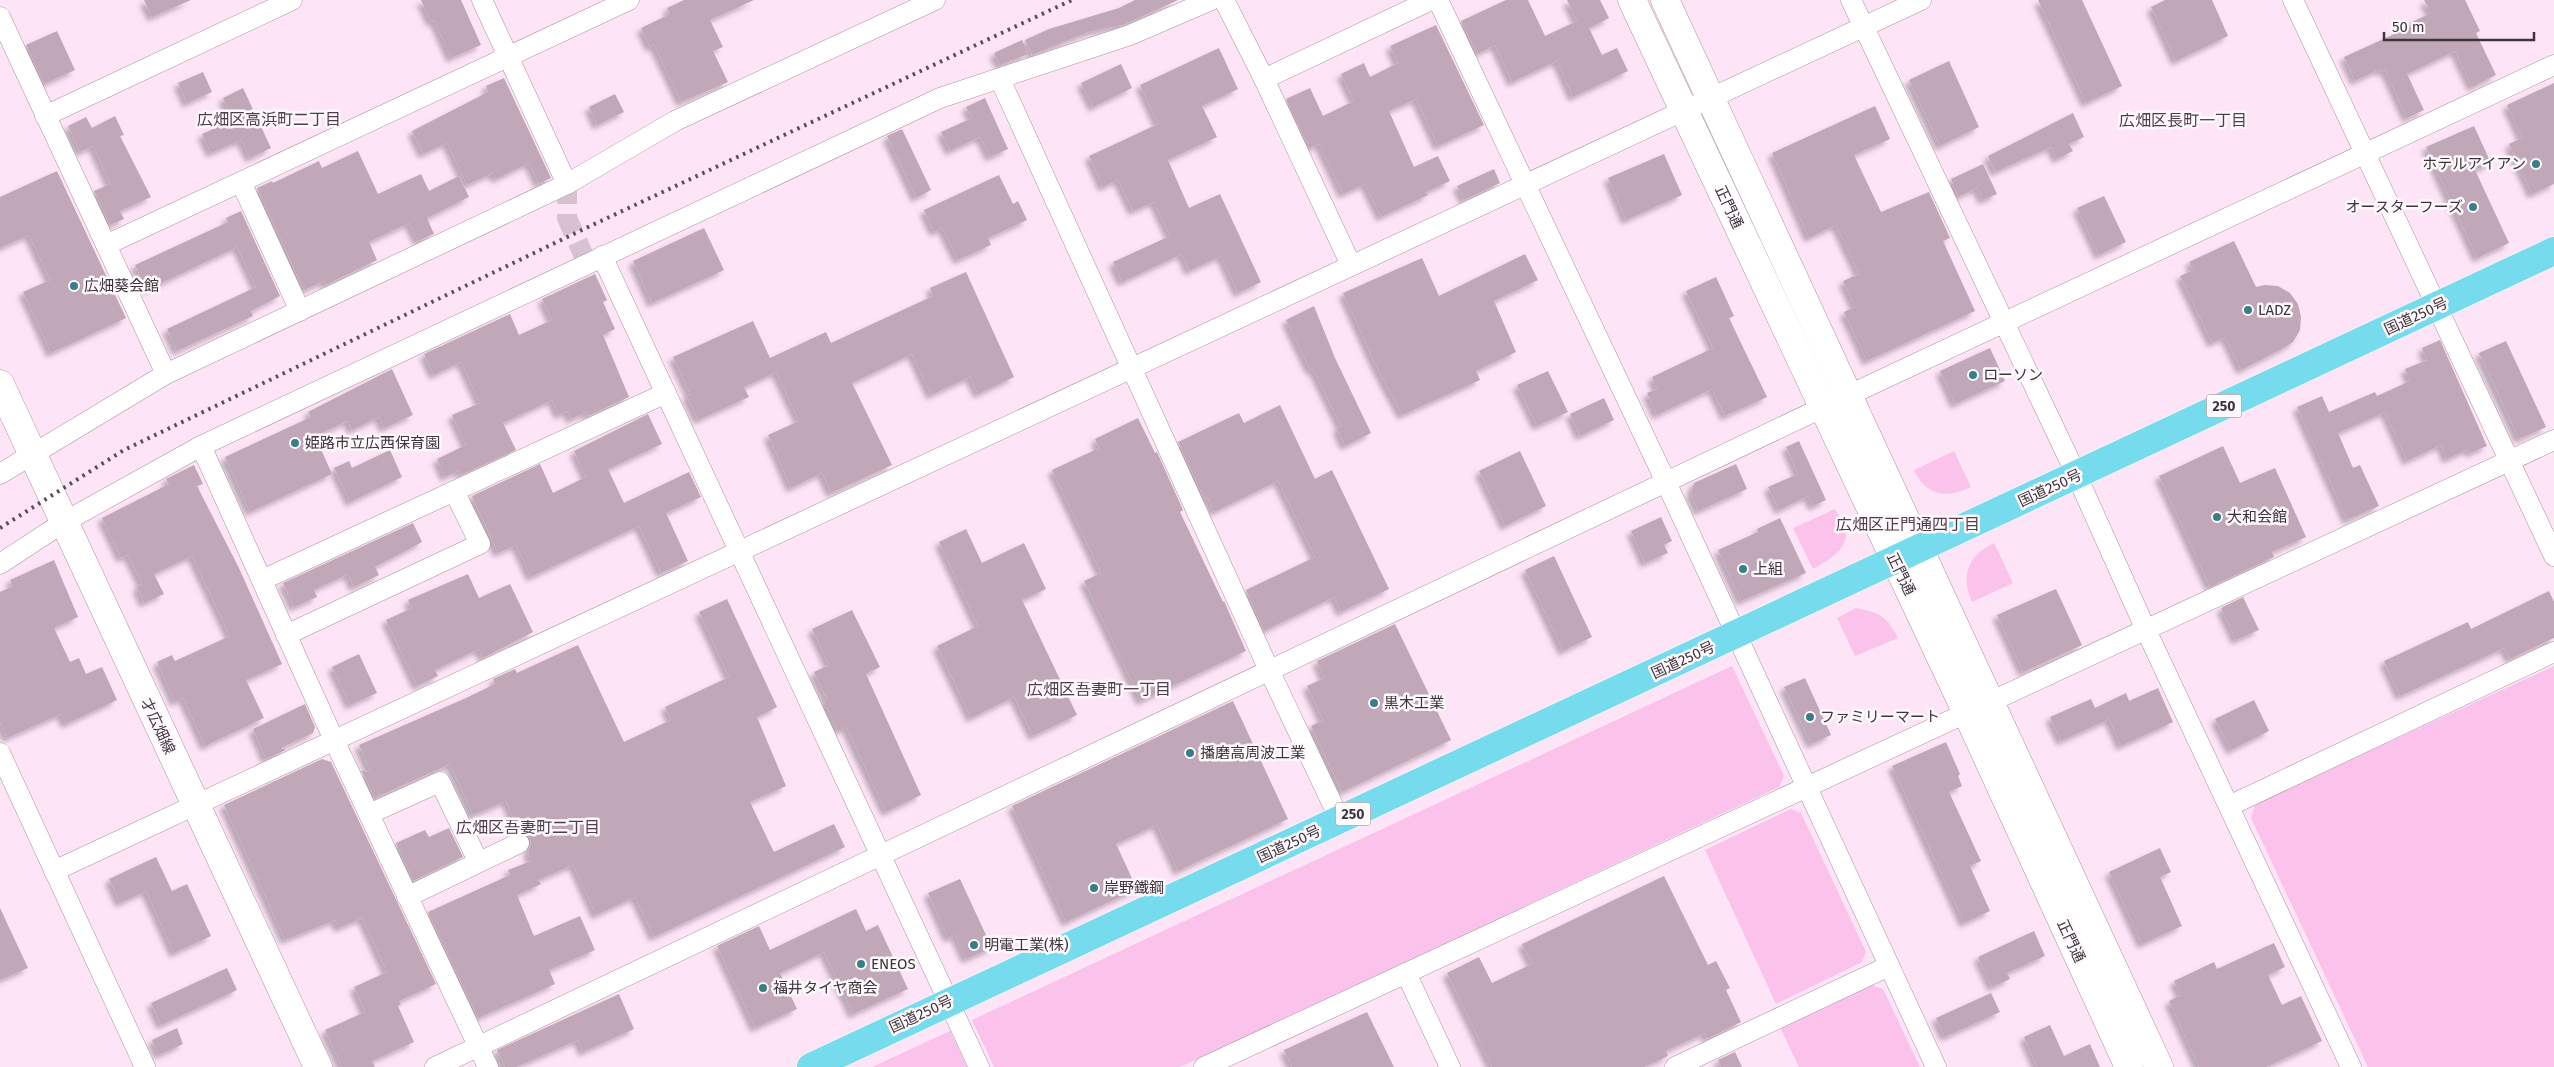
<svg xmlns="http://www.w3.org/2000/svg" width="2554" height="1067" viewBox="0 0 2554 1067" font-family="'Fira Sans','Noto Sans JP',sans-serif">
<defs>
<filter id="shadow"><feDropShadow dx="-4.5" dy="4.5" stdDeviation="2.5" flood-color="#0004"/></filter>
</defs>
<rect width="100%" height="100%" fill="#fee4f7"/>
<g fill="#fbc2eb">
<path d="M1954 451 1971 487C1946 499 1926 496 1914 470Z"/>
<path d="M1835 509C1838 515 1845 524 1846 531 1848 550 1827 561 1813 569L1793 528Z"/>
<path d="M1994 543 2013 583 1972 602C1960 576 1968 555 1994 543Z"/>
<path d="M1856 608C1881 613 1886 616 1898 638L1855 656 1837 618Z"/>
<path d="M1732 666 1784 776 1779 787 1180 1067H994L972 1020Z"/>
<path d="M2554 666V1067H2368L2251 818 2255 804Z"/>
<path d="M1791 809 1801 813 1866 952 1862 962 1776 1004 1705 850Z"/>
<path d="M1872 985 1883 989 1920 1067H1799L1780 1027Z"/>
<path d="M950 1031 967 1067H872Z"/>
</g>
<g fill="#c0a8b9" filter="url(#shadow)">
<path d="M144 0H191L152 17Z"/>
<path d="M421 0H461L481 45 451 58 434 20 431 22Z"/>
<path d="M684 0H754L710 20 723 47 713 51 728 82 681 102 654 45 650 47 641 28 670 14 667 8Z"/>
<path d="M1135 0H1178L1126 24 1088 32 1032 55 1025 40 1049 29 1119 8Z"/>
<path d="M1506 0H1528L1545 36 1577 21 1567 0H1600L1609 18 1589 28 1602 55 1617 48 1628 71 1573 97 1557 61 1512 82 1495 45 1477 54 1461 21Z"/>
<path d="M2038 0H2082L2122 86 2086 103Z"/>
<path d="M2165 0H2212L2228 36 2176 61 2151 7Z"/>
<path d="M2424 0H2465L2480 31 2476 33 2496 75 2472 87 2455 51 2407 74 2424 110 2407 118 2385 70 2381 72 2380 69 2355 81 2344 57 2412 26 2410 23 2431 13Z"/>
<path d="M1436 25 1484 125 1438 146 1416 99 1389 111 1414 167 1438 156 1450 181 1426 192 1428 195 1381 217 1365 184 1343 194 1319 144 1309 148 1286 99 1310 88 1323 116 1354 101 1341 74 1364 63 1370 77 1398 63 1390 46Z"/>
<path d="M57 31 75 70 44 84 26 45Z"/>
<path d="M1022 40 1028 54 1000 65 994 53Z"/>
<path d="M1219 48 1238 89 1202 106 1217 137 1168 160 1189 208 1220 194 1261 282 1238 293 1221 256 1189 271 1182 254 1122 282 1113 262 1170 236 1154 202 1133 211 1118 180 1103 187 1089 156 1158 124 1140 85Z"/>
<path d="M1949 61 1979 127 1940 146 1909 80Z"/>
<path d="M1121 64 1132 88 1093 107 1081 83Z"/>
<path d="M203 72 212 92 187 103 178 83Z"/>
<path d="M504 78 551 178 539 184 529 163 496 179 493 173 467 185 447 143 423 154 412 131 488 92 486 86Z"/>
<path d="M2554 83V184L2532 194 2509 144 2522 138 2507 105Z"/>
<path d="M243 88 271 148 250 158 241 140 211 153 202 134 233 120 223 98Z"/>
<path d="M615 94 624 112 597 125 589 107Z"/>
<path d="M985 98 1008 149 990 157 980 137 950 151 941 132 972 118 966 107Z"/>
<path d="M1875 106 1890 139 1854 155 1881 212 1929 192 1950 238 1943 241 1975 311 1867 361 1844 312 1855 307 1843 281 1859 274 1836 225 1809 238 1772 153Z"/>
<path d="M2073 113 2084 137 2069 144 2073 151 2057 159 2051 147 1995 172 1988 156Z"/>
<path d="M115 116 124 135 120 136 151 197 120 211 124 219 110 225 94 191 110 184 93 146 80 152 68 126 86 117 92 128Z"/>
<path d="M2474 126 2491 163 2475 170 2509 243 2477 258 2426 147Z"/>
<path d="M902 129 931 190 916 198 887 136Z"/>
<path d="M358 151 378 194 421 174 429 191 459 176 469 197 427 218 434 234 418 241 409 223 369 242 377 260 326 285 324 281 304 290 257 188 272 181 273 183 319 161 322 168Z"/>
<path d="M1664 154 1682 195 1626 220 1608 178Z"/>
<path d="M1983 164 1997 194 1983 200 1977 188 1958 197 1951 179Z"/>
<path d="M1494 169 1500 183 1464 200 1457 186Z"/>
<path d="M57 171 126 318 51 353 23 292 50 280 29 235 0 248V197Z"/>
<path d="M999 175 1013 204 1018 201 1027 220 988 238 991 245 958 260 942 228 934 232 924 210Z"/>
<path d="M2104 196 2126 242 2099 255 2077 208Z"/>
<path d="M241 211 280 296 251 311 253 316 177 351 167 329 256 287 237 247 147 290 135 265 228 222 226 218Z"/>
<path d="M704 228 724 270 652 303 633 261Z"/>
<path d="M2234 241 2256 287 2265 285 2278 286 2290 293 2298 304 2301 317 2300 330 2293 342 2282 349 2241 370 2225 337 2212 343 2180 276 2193 270 2189 262Z"/>
<path d="M1525 254 1538 280 1494 301 1516 352 1476 371 1480 380 1402 415 1376 366 1343 293 1422 258 1439 296Z"/>
<path d="M966 272 1014 377 978 394 970 377 931 395 912 354 852 383 892 465 831 493 822 473 791 488 768 435 799 421 776 372 744 387 749 397 698 420 687 396 690 394 673 357 753 321 770 358 826 332 831 343 933 296 930 288Z"/>
<path d="M595 274 607 300 603 302 615 329 603 335 629 397 588 416 587 412 571 419 567 411 559 415 552 400 503 423 516 450 461 475 459 470 445 477 437 459 466 445 452 415 480 403 461 362 434 375 424 354 510 314 519 335 552 320 542 299Z"/>
<path d="M1716 277 1734 316 1729 318 1767 397 1725 416 1712 389 1657 415 1647 393 1657 389 1652 377 1713 348 1686 291Z"/>
<path d="M1314 306 1335 358 1371 433 1345 446 1337 428 1341 426 1313 369 1310 370 1286 320Z"/>
<path d="M2440 340 2487 446 2470 453 2469 449 2447 459 2441 445 2407 461 2385 412 2338 433 2353 468 2360 465 2379 506 2347 520 2297 407 2322 396 2329 412 2375 392 2377 396 2410 381 2405 369 2427 360 2422 348Z"/>
<path d="M2506 341 2546 427 2519 439 2479 353Z"/>
<path d="M1990 348 2005 381 1955 404 1940 371Z"/>
<path d="M392 369 413 415 384 428 379 417 352 430 348 421 315 436 332 474 250 512 225 457 311 417 308 412Z"/>
<path d="M1548 371 1568 412 1537 426 1517 385Z"/>
<path d="M1604 398 1614 420 1580 436 1570 414Z"/>
<path d="M1280 405 1315 479 1332 470 1389 589 1341 612 1334 597 1264 631 1246 590 1315 557 1278 481 1214 512 1208 498 1205 500 1178 442 1239 413 1244 423Z"/>
<path d="M648 414 662 444 608 469 624 503 689 472 701 497 666 513 688 561 661 573 639 526 531 577 516 545 498 553 472 496 540 464 553 493 586 477 574 451Z"/>
<path d="M1138 418 1155 453 1157 452 1183 510 1180 512 1223 602 1224 601 1246 651 1141 701 1084 581 1101 573 1052 470 1099 448 1095 439Z"/>
<path d="M1799 441 1826 500 1813 506 1808 496 1779 510 1768 487 1798 474 1786 447Z"/>
<path d="M2223 446 2240 483 2275 468 2306 537 2272 552 2274 557 2210 587 2159 476Z"/>
<path d="M390 450 402 477 350 502 334 468 349 461 352 468Z"/>
<path d="M1520 451 1546 506 1505 526 1479 471Z"/>
<path d="M1736 464 1747 489 1698 511 1691 494 1694 483Z"/>
<path d="M194 465 203 484 197 486 239 568 282 664 246 680 264 718 205 746 183 698 175 702 157 662 172 655 175 661 230 636 192 556 154 574 164 594 144 603 137 587 142 584 128 555 121 558 102 518 169 484 166 479Z"/>
<path d="M1661 517 1672 541 1664 545 1668 553 1645 563 1631 531Z"/>
<path d="M1780 518 1806 573 1741 601 1718 550 1758 532 1757 529Z"/>
<path d="M413 523 422 542 375 567 379 575 354 587 348 574 314 590 317 597 294 607 283 583Z"/>
<path d="M966 529 982 563 1024 543 1046 589 1022 600 1077 715 1033 736 1014 697 971 718 937 646 978 626 939 542Z"/>
<path d="M1554 556 1592 637 1563 651 1525 570Z"/>
<path d="M54 560 78 617 54 628 70 662 79 658 86 674 102 667 117 700 66 724 61 714 7 738 0 722V592L13 586 10 580Z"/>
<path d="M468 574 479 598 510 584 533 632 483 658 479 649 435 670 438 676 417 686 386 620 412 608 408 600Z"/>
<path d="M2056 589 2082 645 2023 672 1997 615Z"/>
<path d="M2549 591 2554 602V638L2510 659 2504 648 2400 696 2384 661 2468 622 2471 629Z"/>
<path d="M2243 597 2259 630 2236 640 2221 608Z"/>
<path d="M727 599 777 707 757 717 786 786 750 802 770 844 774 852 834 824 845 847 654 937 635 897 596 915 573 865 538 880 541 884 517 895 534 936 580 916 595 950 549 970 555 984 478 1018 428 912 510 875 508 870 531 861 528 851 531 844 530 838 525 833 519 831 506 801 473 815 450 764 375 798 361 770 371 773 359 745 466 698 495 684 493 679 515 669 517 673 578 645 624 742 671 720 665 707 729 677 699 612Z"/>
<path d="M852 610 880 667 866 674 921 795 886 812 846 727 838 731 824 701 827 700 814 672 829 665 812 629Z"/>
<path d="M1395 624 1451 740 1342 792 1311 726 1323 720 1307 686 1324 678 1317 661Z"/>
<path d="M359 654 377 693 350 705 332 667Z"/>
<path d="M1805 678 1831 735 1811 744 1784 687Z"/>
<path d="M2158 688 2173 722 2121 746 2109 719 2061 741 2050 717 2091 699 2095 708 2126 693 2129 701Z"/>
<path d="M2254 700 2269 731 2231 750 2215 719Z"/>
<path d="M1233 701 1288 819 1178 871 1157 825 1116 844 1137 889 1066 922 1012 806Z"/>
<path d="M305 704 315 727 313 733 281 748 286 750 266 759 253 729Z"/>
<path d="M1946 742 1960 774 1958 776 1962 786 1949 792 1981 861 1970 866 1990 911 1964 923 1892 766Z"/>
<path d="M322 759 331 762 436 984 399 1001 401 1004 398 1006 414 1042 372 1061 375 1067H342L325 1030 365 1012 354 987 387 972 362 918 339 928 335 920 285 940 224 805Z"/>
<path d="M449 828 463 857 413 881 396 843 425 830 429 837Z"/>
<path d="M2160 848 2171 872 2160 877 2182 926 2142 944 2109 872Z"/>
<path d="M156 857 172 891 187 884 211 936 174 953 146 891 120 903 109 879Z"/>
<path d="M1664 876 1708 965 1716 961 1730 988 1726 990 1741 1022 1707 1039 1705 1033 1666 1051 1668 1056 1644 1067H1492L1447 973 1479 957 1492 983 1532 964 1522 944Z"/>
<path d="M960 879 992 948 966 959 955 935 948 938 928 893Z"/>
<path d="M0 908 28 968 0 980Z"/>
<path d="M856 909 866 931 878 925 908 989 853 1014 824 952 780 973 797 1009 755 1028 717 946 759 926 770 950Z"/>
<path d="M2034 931 2045 956 2007 973 2010 979 1992 987 1978 957Z"/>
<path d="M2274 943 2285 967 2268 975 2282 1005 2301 996 2322 1041 2266 1067H2199L2169 1001 2181 995 2174 981 2214 962 2217 969Z"/>
<path d="M227 968 237 990 161 1025 151 1003Z"/>
<path d="M1991 993 2000 1012 1945 1037 1936 1018Z"/>
<path d="M619 994 634 1029 583 1052 578 1040 516 1067H505L497 1050Z"/>
<path d="M1367 1012 1394 1067H1292L1284 1050Z"/>
<path d="M2050 1025 2064 1056 2090 1044 2100 1067H2037L2024 1037Z"/>
<path d="M177 1028 183 1044 159 1055 152 1040Z"/>
<path d="M1735 1052 1742 1067H1721L1718 1060Z"/>
</g>
<g fill="none" stroke-linecap="round" stroke-linejoin="round">
<path stroke="#d8c1d1" stroke-width="20" stroke-dasharray="20 10" stroke-linecap="butt" d="M567 184V218L587 263"/>
<defs>
<g id="street">
<path d="M482 0 567 184"/>
<path d="M1224 0 1264 79 1351 265"/>
<path d="M1438 0 1666 482 1936 1067"/>
<path d="M1851 0 2077 476 2146 630 2351 1067"/>
<path d="M2293 0 2554 556"/>
<path d="M0 17 166 374"/>
<path d="M1000 79 1269 670 1340 820"/>
<path d="M1264 79 1431 0"/>
<path d="M45 116 292 0"/>
<path d="M241 182 300 311"/>
<path d="M106 245 629 0"/>
<path d="M602 256 979 1067"/>
<path d="M201 446 334 740 488 1067"/>
<path d="M0 474 166 374 567 184 675 121 935 0"/>
<path d="M0 564 64 522 201 446 940 98 1130 35 1211 0"/>
<path d="M262 580 666 393"/>
<path d="M286 635 480 544 454 491"/>
<path d="M0 753 145 1067"/>
<path d="M2229 806 2554 652"/>
<path d="M369 814 440 782 478 861"/>
<path d="M54 871 1921 0"/>
<path d="M407 897 519 843"/>
<path d="M1406 973 1450 1067"/>
<path d="M435 1067 1849 395 2554 65"/>
<path d="M1204 1067 2554 440"/>
<path d="M1675 1067 1889 966"/>
</g>
<g id="secondary">
<path d="M1632 0 1967 713 2129 1067"/>
<path d="M1665 0 2159 1067"/>
<path d="M0 384 318 1067"/>
</g>
<path id="highway" d="M811 1067 2554 251"/>
</defs>
<use href="#street" stroke="#a891a1" stroke-width="21"/>
<use href="#secondary" stroke="#a891a1" stroke-width="29"/>
<use href="#highway" stroke="#fff" stroke-width="29"/>
<use href="#street" stroke="#fff" stroke-width="20"/>
<use href="#secondary" stroke="#fff" stroke-width="28"/>
<use href="#highway" stroke="#75dbed" stroke-width="28"/>
<path stroke="#594d56" stroke-width="4" stroke-dasharray="2.5 5" stroke-linecap="butt" d="M0 528 124 450 586 228 1072 0"/>
</g>
<g fill="#377e89" stroke="#fef9fc" stroke-width="2">
<circle cx="2536" cy="164" r="5"/>
<circle cx="2473" cy="207" r="5"/>
<circle cx="74" cy="286" r="5"/>
<circle cx="2248" cy="310" r="5"/>
<circle cx="1973" cy="375" r="5"/>
<circle cx="295" cy="443" r="5"/>
<circle cx="2217" cy="517" r="5"/>
<circle cx="1743" cy="569" r="5"/>
<circle cx="1374" cy="703" r="5"/>
<circle cx="1810" cy="717" r="5"/>
<circle cx="1190" cy="753" r="5"/>
<circle cx="1094" cy="888" r="5"/>
<circle cx="974" cy="945" r="5"/>
<circle cx="861" cy="964" r="5"/>
<circle cx="763" cy="988" r="5"/>
</g>
<g text-anchor="middle" stroke-width="5" stroke-linejoin="round" paint-order="stroke">
<g fill="#fef9fc" stroke="#786f75" stroke-width="1">
<rect x="2206.5" y="394.5" width="35" height="23" rx="4"/>
<rect x="1335.5" y="802.5" width="35" height="23" rx="4"/>
</g>
<g font-size="14" font-weight="bold" fill="#3e343b">
<text x="2224" y="411">250</text>
<text x="1353" y="819">250</text>
</g>
<g font-size="15" fill="#3e343b" stroke="#fef9fc" text-anchor="start">
<text x="2526" y="169" text-anchor="end">ホテルアイアン</text>
<text x="2463" y="212" text-anchor="end">オースターフーズ</text>
<text x="84" y="291">広畑葵会館</text>
<text x="2258" y="315">LADZ</text>
<text x="1983" y="380">ローソン</text>
<text x="305" y="448">姫路市立広西保育園</text>
<text x="2227" y="522">大和会館</text>
<text x="1753" y="574">上組</text>
<text x="1384" y="708">黒木工業</text>
<text x="1820" y="722">ファミリーマート</text>
<text x="1200" y="758">播磨高周波工業</text>
<text x="1104" y="893">岸野鐵鋼</text>
<text x="984" y="950">明電工業(株)</text>
<text x="871" y="969">ENEOS</text>
<text x="773" y="993">福井タイヤ商会</text>
</g>
<g font-size="15" fill="#3e343b" stroke="#fef9fc">
<text transform="translate(1729 207) rotate(65)" y="5">正門通</text>
<text transform="translate(2416 316) rotate(-25)" y="5">国道250号</text>
<text transform="translate(2050 488) rotate(-25)" y="5">国道250号</text>
<text transform="translate(1901 574) rotate(64)" y="5">正門通</text>
<text transform="translate(1683 660) rotate(-25)" y="5">国道250号</text>
<text transform="translate(158 726) rotate(65)" y="5">才広畑線</text>
<text transform="translate(1289 844) rotate(-25)" y="5">国道250号</text>
<text transform="translate(2071 941) rotate(65)" y="5">正門通</text>
<text transform="translate(921 1014) rotate(-25)" y="5">国道250号</text>
</g>
<g font-size="16" fill="#513d4c" stroke="#fef9fc">
<text x="269" y="125">広畑区高浜町二丁目</text>
<text x="2183" y="126">広畑区長町一丁目</text>
<text x="1908" y="530">広畑区正門通四丁目</text>
<text x="1099" y="695">広畑区吾妻町一丁目</text>
<text x="528" y="833">広畑区吾妻町二丁目</text>
</g>
</g>
<path d="M2384 32v8h150v-8" fill="none" stroke="#3e343b" stroke-width="2.5"/>
<text x="2392" y="32" font-size="15" fill="#3e343b" stroke="#fef9fc" stroke-width="4" paint-order="stroke">50 m</text>
</svg>
